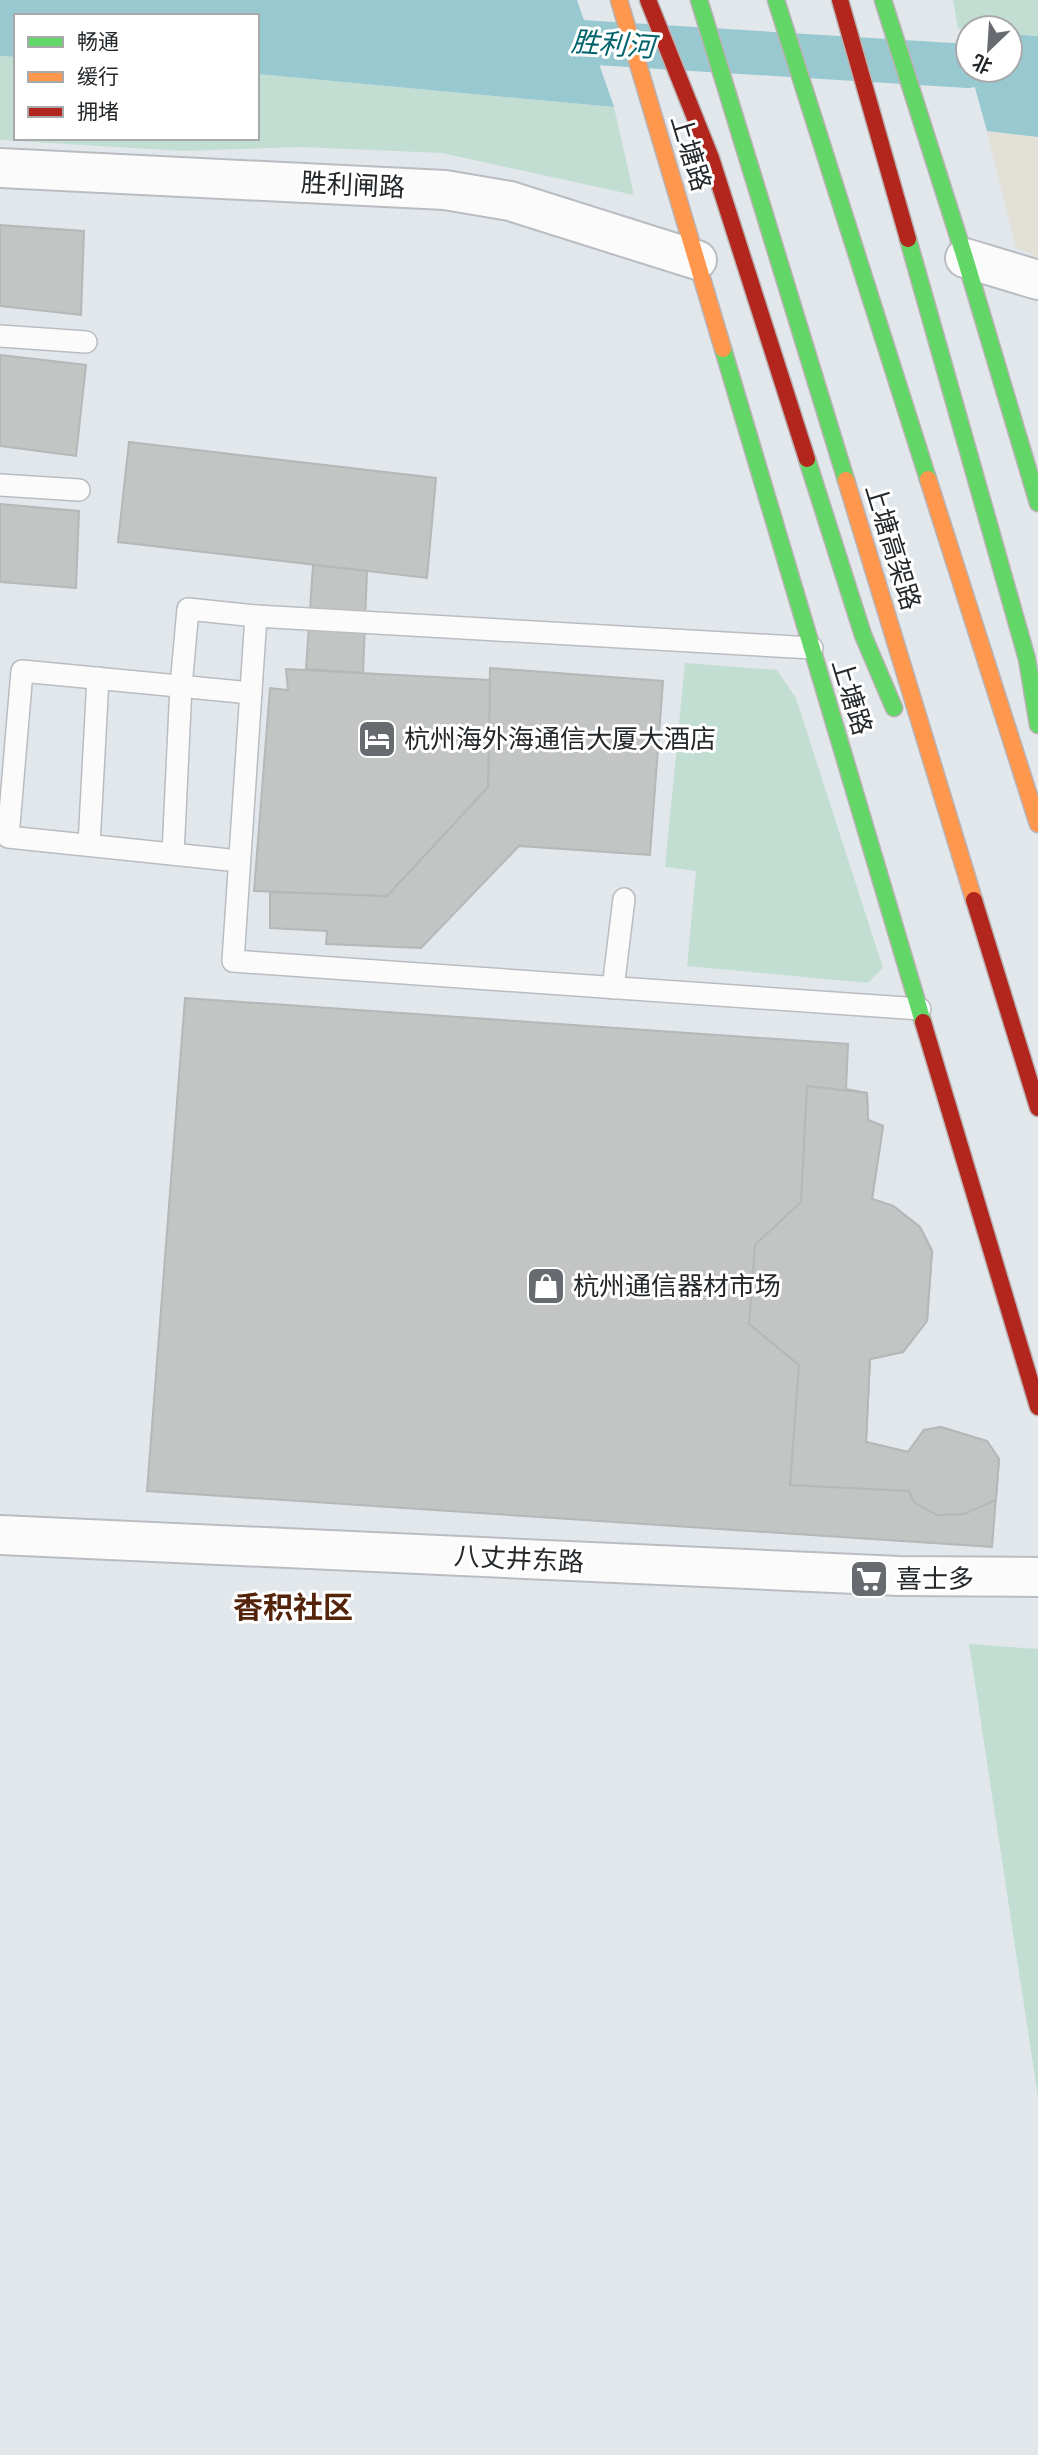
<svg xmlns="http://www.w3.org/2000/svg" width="1038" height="2455" viewBox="0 0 1038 2455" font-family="Mulish,'Noto Sans SC',sans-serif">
<rect width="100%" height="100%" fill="#e2e7ec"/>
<path fill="#e3e0d7" d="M987 131 1038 137V257L1016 248Z"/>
<g fill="#c2ded3">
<path d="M953 0H1038V36L1010 34V28L958 29Z"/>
<path d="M0 56 16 57V138H257V74L614 107 634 195 442 153 300 147 184 151 0 140Z"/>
<path d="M685 663 777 670 796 698 883 968 868 983 687 966 696 871 665 867Z"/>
<path d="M969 1644 1038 1649V2097Z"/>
</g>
<g fill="#99c9d0">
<path d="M0 0H577L614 107 257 74V16H16V57L0 56Z"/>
<path d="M1010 34 1038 36V137L987 131 970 70H1010Z"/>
</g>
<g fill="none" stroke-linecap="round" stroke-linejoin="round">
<path stroke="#99c9d0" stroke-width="44" d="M533 39 968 66"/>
</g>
<g fill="#c3c4c4" stroke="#b5b7b8" stroke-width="2">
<path d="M0 225 84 231 81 315 0 306Z"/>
<path d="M0 355 86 365 76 456 0 446Z"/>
<path d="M129 442 436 478 427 578 118 542Z"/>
<path d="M0 504 79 511 76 588 0 582Z"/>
<path d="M313 565 367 571 363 673 306 669Z"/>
<path d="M490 668 663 681 650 855 519 846 421 948 326 944 327 931 270 928V892L387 896 488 787Z"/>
<path d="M286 669 490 680 488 787 387 896 254 891 270 688 288 690Z"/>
<path d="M185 998 848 1044 846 1089 867 1093 868 1120 883 1126 872 1199 893 1206 920 1227 932 1251 927 1321 903 1352 870 1359 866 1442 908 1452 924 1430 941 1427 987 1441 999 1459 992 1547 147 1491Z"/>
<path d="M807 1086 867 1093 868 1120 883 1126 872 1199 893 1206 920 1227 932 1251 927 1321 903 1352 870 1359 866 1442 908 1452 924 1430 941 1427 987 1441 999 1459 996 1500 964 1514 937 1515 914 1502 909 1491 790 1485 799 1365 749 1324 755 1245 801 1202Z"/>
</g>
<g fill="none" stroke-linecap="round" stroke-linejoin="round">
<defs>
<g id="lane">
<path d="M0 336 86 342"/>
<path d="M0 485 79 490"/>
<path d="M812 648 256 616 233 961 920 1009"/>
<path d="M89 845 98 678"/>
<path d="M173 854 181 686 188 609 256 616"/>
<path d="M239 861 8 837 22 671 251 693"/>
<path d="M613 988 624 899"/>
</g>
<g id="street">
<path d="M0 168 445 190 510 201 697 260"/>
<path d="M965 258 1038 280"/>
<path d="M0 1535 899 1576 1038 1577"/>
</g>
<g id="fast">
<path d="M699 0 846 480"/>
<path d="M776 0 928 479"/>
<path d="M883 0 965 258 1038 503"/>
<path d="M908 239 1027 659 1038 725"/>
<path d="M723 349 923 1022"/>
<path d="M807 459 863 635 894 708"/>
</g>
<g id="slow">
<path d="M619 0 723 349"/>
<path d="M928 479 1038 824"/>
<path d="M846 480 974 900"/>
</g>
<g id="jam">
<path d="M648 0 711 158 807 459"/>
<path d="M840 0 908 239"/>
<path d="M974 900 1038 1108"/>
<path d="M923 1022 1038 1407"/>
</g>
</defs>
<use href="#lane" stroke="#b9bdc1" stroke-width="24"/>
<use href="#street" stroke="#b9bdc1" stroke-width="42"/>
<use href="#fast" stroke="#bab1b2" stroke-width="19"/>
<use href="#slow" stroke="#bab1b2" stroke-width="19"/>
<use href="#jam" stroke="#bab1b2" stroke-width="19"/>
<use href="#lane" stroke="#fbfbfc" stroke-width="21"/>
<use href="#street" stroke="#fbfbfc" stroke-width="38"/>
<use href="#fast" stroke="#63d668" stroke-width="16"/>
<use href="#slow" stroke="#ff974d" stroke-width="16"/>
<use href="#jam" stroke="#b3261e" stroke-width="16"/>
</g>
<defs>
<symbol id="hotel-square" viewBox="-11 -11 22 22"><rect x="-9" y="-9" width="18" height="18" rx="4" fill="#676b6f" stroke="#fff"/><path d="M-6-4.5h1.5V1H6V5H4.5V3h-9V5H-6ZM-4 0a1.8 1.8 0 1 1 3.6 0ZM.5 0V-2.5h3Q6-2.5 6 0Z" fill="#fff"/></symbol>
<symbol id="shop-square" viewBox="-11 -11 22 22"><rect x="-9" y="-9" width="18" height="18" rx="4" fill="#676b6f" stroke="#fff"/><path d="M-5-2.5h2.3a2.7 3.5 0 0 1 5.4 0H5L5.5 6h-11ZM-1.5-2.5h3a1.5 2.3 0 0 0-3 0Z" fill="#fff"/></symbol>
<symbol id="supermarket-square" viewBox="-11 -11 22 22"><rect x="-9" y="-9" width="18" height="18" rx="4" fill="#676b6f" stroke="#fff"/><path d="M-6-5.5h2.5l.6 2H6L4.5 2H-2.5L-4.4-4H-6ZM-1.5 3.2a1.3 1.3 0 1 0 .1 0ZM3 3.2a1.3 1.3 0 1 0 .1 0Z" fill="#fff"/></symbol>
</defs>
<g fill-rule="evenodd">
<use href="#hotel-square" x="355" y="717" width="44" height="44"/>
<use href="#shop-square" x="524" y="1264" width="44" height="44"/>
<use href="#supermarket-square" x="847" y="1557" width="44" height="44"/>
</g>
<g text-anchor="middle" stroke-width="6" stroke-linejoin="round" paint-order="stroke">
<g font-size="26" fill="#25282b" stroke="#fff">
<text transform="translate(691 153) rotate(73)" y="9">上塘路</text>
<text transform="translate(353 185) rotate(3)" y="9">胜利闸路</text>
<text transform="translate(893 547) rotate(73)" y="9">上塘高架路</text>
<text transform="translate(852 697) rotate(73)" y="9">上塘路</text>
<text transform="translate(519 1559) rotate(3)" y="9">八丈井东路</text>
</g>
<g font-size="26" fill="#25282b" stroke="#fff" text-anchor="start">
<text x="404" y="748">杭州海外海通信大厦大酒店</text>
<text x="573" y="1295">杭州通信器材市场</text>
<text x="896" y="1588">喜士多</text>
</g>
<g font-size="28" font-style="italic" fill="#01646d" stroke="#fff">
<text transform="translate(613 44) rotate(4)" y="10">胜利河</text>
</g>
<g font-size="30" font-weight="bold" fill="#53230a" stroke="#fff">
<text x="293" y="1618">香积社区</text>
</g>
</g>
<rect x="14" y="14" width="245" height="126" fill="#ffffff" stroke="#a8a9aa" stroke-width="2"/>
<rect x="28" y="37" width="35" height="10" fill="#63d668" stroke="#a8a9aa" stroke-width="2"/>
<text x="77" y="49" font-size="21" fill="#25282b">畅通</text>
<rect x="28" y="72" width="35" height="10" fill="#ff974d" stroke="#a8a9aa" stroke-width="2"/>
<text x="77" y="84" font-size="21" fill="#25282b">缓行</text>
<rect x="28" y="107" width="35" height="10" fill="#b3261e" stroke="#a8a9aa" stroke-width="2"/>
<text x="77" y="119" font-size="21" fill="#25282b">拥堵</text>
<g transform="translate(989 49) rotate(205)"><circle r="33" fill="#ffffff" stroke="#a8a9aa" stroke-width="2"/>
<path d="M0-5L12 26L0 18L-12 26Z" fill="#676b6f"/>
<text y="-10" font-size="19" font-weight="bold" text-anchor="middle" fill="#25282b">北</text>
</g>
</svg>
